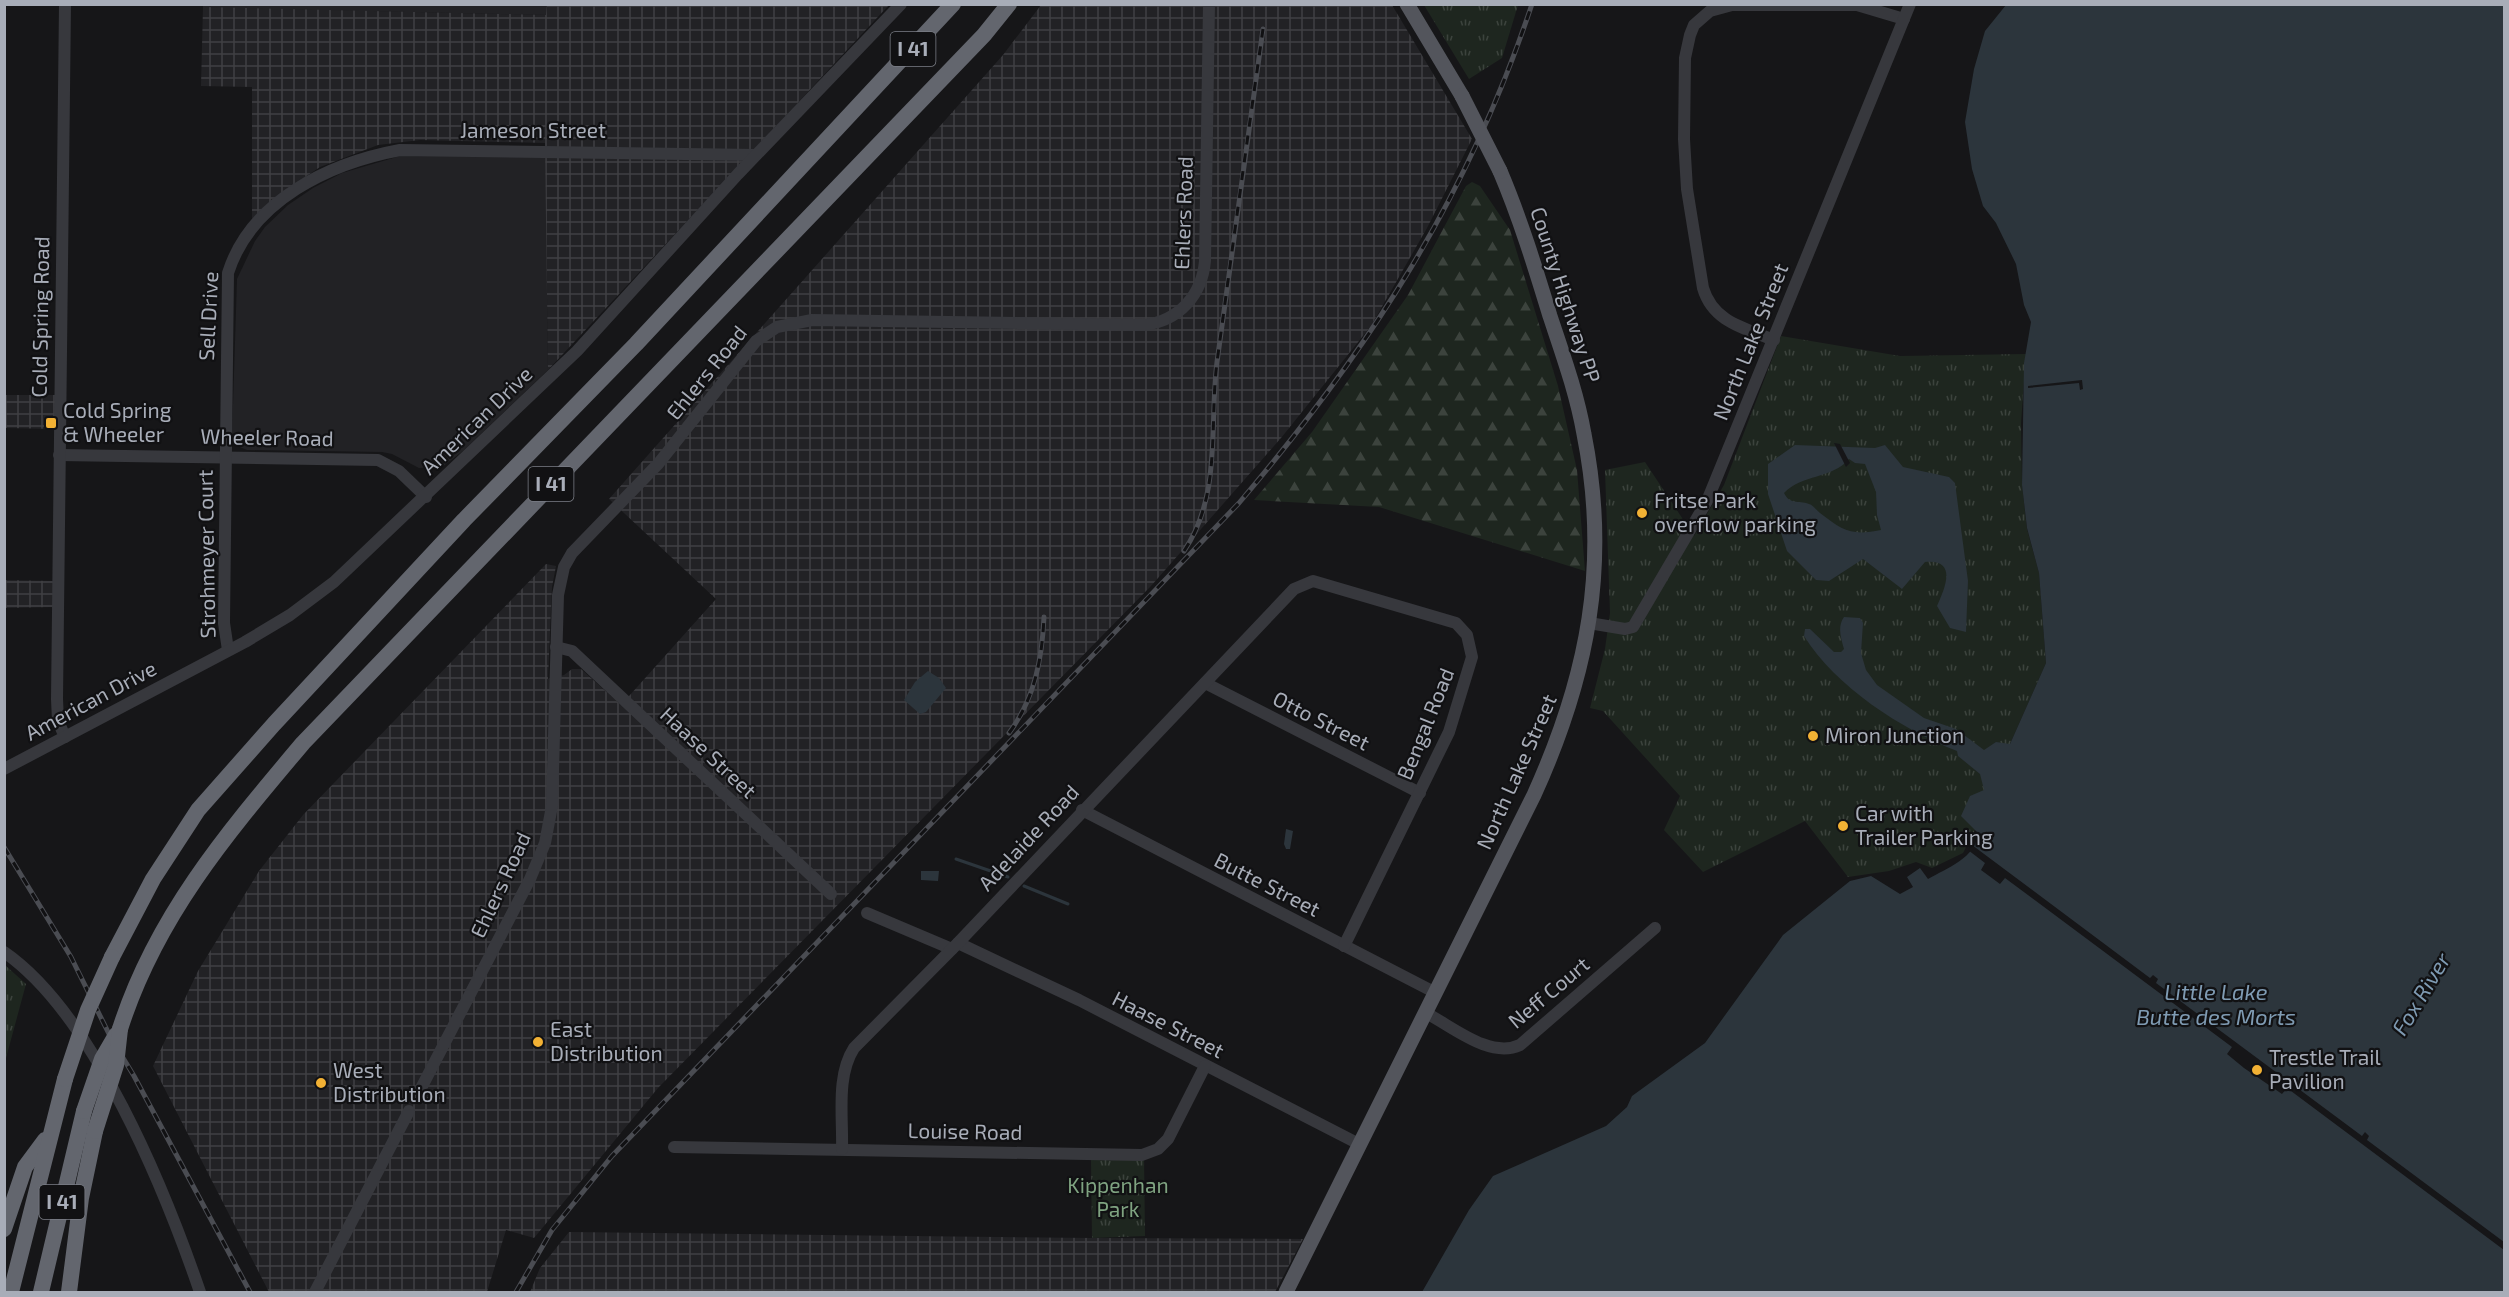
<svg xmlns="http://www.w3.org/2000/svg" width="2509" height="1297" viewBox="0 0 2509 1297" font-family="'Exo 2',sans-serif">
<defs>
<pattern id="industrial-grid" width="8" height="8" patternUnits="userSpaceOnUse" patternTransform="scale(1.5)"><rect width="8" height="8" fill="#222225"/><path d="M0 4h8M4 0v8" fill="none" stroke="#3f3f43"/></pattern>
<pattern id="grass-tufts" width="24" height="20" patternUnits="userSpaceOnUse" patternTransform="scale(1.5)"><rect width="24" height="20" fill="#1e261f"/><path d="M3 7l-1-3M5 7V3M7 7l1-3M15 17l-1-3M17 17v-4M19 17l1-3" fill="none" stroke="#3c433d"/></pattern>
<pattern id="forest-firs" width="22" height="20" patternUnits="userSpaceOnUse" patternTransform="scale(1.5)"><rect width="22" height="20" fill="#1e261f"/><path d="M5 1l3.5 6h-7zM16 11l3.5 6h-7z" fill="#3c433d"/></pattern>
</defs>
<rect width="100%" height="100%" fill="#161618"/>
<g fill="#222225">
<path d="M203 4 547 5V15L223 8 203 7Z"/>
<path d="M400 156H546L548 370 463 451 442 467 419 468 392 454 382 452 247 450 235 445 232 436 237 279 255 241 265 227 288 205 313 188 342 173Z"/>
</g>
<g fill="url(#industrial-grid)">
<path d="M547 4 889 5 548 370 545 143 420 140 378 145 320 167 277 196 252 219V87L201 86 203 7 546 15Z"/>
<path d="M1041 5H1392L1472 139 1427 228 1371 326 1281 438 1151 586 658 1088 534 1238 506 1230 487 1292H269L153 1066 198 971 259 871 303 815 546 564 556 566 552 587 548 679 564 675 572 669H581L621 705 716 599 609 499 1003 55Z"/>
<path d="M5 395H56V429L5 428Z"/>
<path d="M5 580 53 581 54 607 5 608Z"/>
<path d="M569 1232 1092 1238 1303 1239 1275 1292H530L540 1268Z"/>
</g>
<g fill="url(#grass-tufts)">
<path d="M1424 5H1518L1502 58 1469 79Z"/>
<path d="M1781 336 1900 356 2026 354 2021 423 2022 485 2027 529 2039 573 2046 663 2010 744 1993 795 1963 853 1932 868 1916 862 1889 871 1848 877 1805 821 1703 872 1664 830 1680 796 1603 711 1590 708 1605 649 1610 613 1605 470 1645 462 1694 536 1724 485Z"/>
<path d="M5 965 26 984 6 1058H4Z"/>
<path d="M1091 1159H1144L1145 1236 1092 1238Z"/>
</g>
<path fill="url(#forest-firs)" d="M1472 182 1480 186 1510 230 1558 386 1577 470 1585 571 1379 507 1254 500 1312 432 1408 295 1466 186Z"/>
<g fill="#2c353c" fill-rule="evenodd">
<path d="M2006 5H2504V1292H1422L1469 1210 1493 1176 1606 1126 1627 1107 1632 1096 1705 1043 1783 935 1850 881 1871 876 1900 894 1913 887 1907 877 1920 868 1928 879C1947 868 1976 858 1978 833L1961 816 1970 796 1984 790 1980 774 1958 756 1957 751C1901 729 1836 687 1804 636L1805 629H1810L1834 652H1841L1844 649C1841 638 1837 627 1844 617L1860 618 1863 623 1861 653 1866 670 1877 685 1924 718 1956 729 1984 750 1996 742 2010 744 2046 663 2039 573 2027 528 2022 485 2024 363 2031 322 2024 305 2016 264 1996 223 1983 206 1972 169 1965 122 1974 69 1985 31Z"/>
<path d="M1795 445 1875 448 1885 445 1903 467 1949 477 1955 483 1968 581 1966 632 1950 628 1937 606C1945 588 1958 559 1925 562L1902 589 1863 559 1829 581 1816 580 1787 551 1768 494V464ZM1849 459 1855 463 1865 464 1876 492 1877 515 1881 530C1852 536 1843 531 1820 513 1816 510 1813 505 1809 504 1798 500 1790 505 1784 493 1802 474 1832 479 1849 459Z"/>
<path d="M928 671 939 678 946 688 926 712 920 714 904 700 915 682Z"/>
<path d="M1286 829 1293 831 1290 849H1286L1284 844Z"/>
<path d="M921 871H939L938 881 921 880Z"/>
</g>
<g fill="#161618">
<path d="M2082 380 2083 389 2080 390 2079 383 2028 388V386Z"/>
<path d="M1834 443 1840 444 1850 463 1846 467Z"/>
<path d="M1972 845 2150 978 2153 975 2158 979 2156 983 2362 1136 2365 1132 2369 1136 2367 1140 2504 1242V1250L2287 1088 2282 1094 2244 1068 2227 1054 2232 1047 2005 878 2000 884 1981 870 1985 863 1968 850Z"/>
</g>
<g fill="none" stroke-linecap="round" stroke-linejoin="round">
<g stroke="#2c353c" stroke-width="3">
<path d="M956 859 1008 877"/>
<path d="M1024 886 1068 904"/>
</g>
<g stroke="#37383d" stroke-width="12">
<path d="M1774 340C1744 328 1713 322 1703 288L1687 189 1684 139 1685 58 1690 35 1694 25 1710 11 1732 5H1857L1904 19"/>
<path d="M59 455 378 460 399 471 426 497"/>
<path d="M1589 623 1625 629 1633 627 1707 501 1910 4"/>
<path d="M556 647 572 651 831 894"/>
<path d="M228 650 224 623 228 273C251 200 330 163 400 150L756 155"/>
<path d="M1205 683 1420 793"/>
<path d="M65 737 58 721 57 699 65 4"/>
<path d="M4 769 245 642 290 615 334 582 577 351 738 174 901 4"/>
<path d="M1082 810 1436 993"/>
<path d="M867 913 952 949"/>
<path d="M958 943 1079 1000 1359 1144"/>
<path d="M4 952C94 1014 165 1190 200 1292"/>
<path d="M1426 1013C1453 1027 1490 1059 1520 1045L1655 928"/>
<path d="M417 1096 530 879 545 843 552 806 558 595 564 567 572 553 658 464 756 341 777 327 812 320 1144 325C1179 321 1202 295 1205 261L1209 4"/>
<path d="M674 1147 1142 1155 1158 1149 1168 1139 1205 1066"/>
<path d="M842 1149C843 1116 836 1076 854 1048L958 943 1294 589 1313 581 1456 623 1467 635 1472 657 1449 732 1344 946"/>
<path d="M315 1292 409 1111"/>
</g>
<g stroke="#53555c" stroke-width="15">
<path d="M1407 4 1462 96"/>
<path d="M1286 1292 1534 795C1588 676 1610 564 1584 434 1577 394 1563 355 1550 316 1535 267 1520 218 1500 171"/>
</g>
<g stroke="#63666e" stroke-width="16">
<path d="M112 957 153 879 198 810 274 724 464 520 636 344 953 4"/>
<path d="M120 1029C156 916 228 832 303 743L984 35 1009 4"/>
<path d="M4 1229 25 1167 45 1140"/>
<path d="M11 1292 65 1079"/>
<path d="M41 1292 84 1111"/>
<path d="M69 1292 81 1198 95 1131"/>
</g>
<defs>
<g id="rail">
<path d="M1184 551C1222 495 1209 426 1217 362 1232 251 1247 140 1263 29"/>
<path d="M1009 733C1035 698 1042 659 1044 617"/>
<path d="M4 847 71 957 111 1038 134 1076 250 1292"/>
<path d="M516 1292 552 1230 612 1156 1239 503C1370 349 1468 197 1532 4"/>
</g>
</defs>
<use href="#rail" stroke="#4a4c52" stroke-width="5"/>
<use href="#rail" stroke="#111113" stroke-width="3" stroke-dasharray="9" stroke-linecap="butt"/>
<path stroke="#53555c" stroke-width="15" d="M1462 96 1500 171"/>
<g stroke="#63666e" stroke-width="16">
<path d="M65 1079 88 1010 112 957"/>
<path d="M84 1111 102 1059 116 1035"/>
<path d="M95 1131 116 1065 120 1029"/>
</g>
</g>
<g fill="#f2b134" stroke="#111113" stroke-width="2">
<rect x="45" y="417" width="12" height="12" rx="3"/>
<circle cx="1642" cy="513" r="6"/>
<circle cx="1813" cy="736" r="6"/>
<circle cx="1843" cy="826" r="6"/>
<circle cx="538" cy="1042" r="6"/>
<circle cx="2257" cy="1070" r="6"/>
<circle cx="321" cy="1083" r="6"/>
</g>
<g text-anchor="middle" stroke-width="4.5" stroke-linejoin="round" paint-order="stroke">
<g fill="#111113" stroke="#7b7e86" stroke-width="1.5">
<rect x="890.5" y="32" width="45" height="34" rx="4.5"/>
<rect x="528.5" y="467" width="45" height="34" rx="4.5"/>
<rect x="39.5" y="1185" width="45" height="34" rx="4.5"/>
</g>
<g font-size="20" font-weight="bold" fill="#a8adb8">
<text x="913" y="56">I 41</text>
<text x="551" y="491">I 41</text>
<text x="62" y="1209">I 41</text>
</g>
<g font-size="21" fill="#a8adb8" stroke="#111113">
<text x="533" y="138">Jameson Street</text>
<text transform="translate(1184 213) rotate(-88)" y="7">Ehlers Road</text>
<text transform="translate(1565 295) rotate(72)" y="7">County Highway PP</text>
<text transform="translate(209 316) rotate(-87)" y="7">Sell Drive</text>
<text transform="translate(41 317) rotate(-89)" y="7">Cold Spring Road</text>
<text transform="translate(1751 342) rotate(-68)" y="7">North Lake Street</text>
<text transform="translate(707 373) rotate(-51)" y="7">Ehlers Road</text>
<text transform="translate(477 421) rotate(-44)" y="7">American Drive</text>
<text transform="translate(267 438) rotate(1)" y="7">Wheeler Road</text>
<text transform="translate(207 554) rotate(-91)" y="7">Strohmeyer Court</text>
<text transform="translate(91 701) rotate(-28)" y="7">American Drive</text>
<text transform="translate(1321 721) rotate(27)" y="7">Otto Street</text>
<text transform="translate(1426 724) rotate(-68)" y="7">Bengal Road</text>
<text transform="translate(708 753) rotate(43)" y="7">Haase Street</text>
<text transform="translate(1517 772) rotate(-66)" y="7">North Lake Street</text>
<text transform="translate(1029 838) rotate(-47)" y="7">Adelaide Road</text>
<text transform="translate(501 885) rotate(-65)" y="7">Ehlers Road</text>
<text transform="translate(1267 885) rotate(27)" y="7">Butte Street</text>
<text transform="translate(1549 993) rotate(-40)" y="7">Neff Court</text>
<text transform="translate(1168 1025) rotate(27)" y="7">Haase Street</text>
<text transform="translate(965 1132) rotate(1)" y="7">Louise Road</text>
</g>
<g font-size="21" fill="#a8adb8" stroke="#111113" text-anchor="start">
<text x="63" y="418">Cold Spring<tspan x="63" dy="24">&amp; Wheeler</tspan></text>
<text x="1654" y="508">Fritse Park<tspan x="1654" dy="24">overflow parking</tspan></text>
<text x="1825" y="743">Miron Junction</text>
<text x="1855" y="821">Car with<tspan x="1855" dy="24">Trailer Parking</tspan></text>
<text x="550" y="1037">East<tspan x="550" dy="24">Distribution</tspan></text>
<text x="2269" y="1065">Trestle Trail<tspan x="2269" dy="24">Pavilion</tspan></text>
<text x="333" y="1078">West<tspan x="333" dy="24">Distribution</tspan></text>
</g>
<g font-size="21" fill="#7fa381" stroke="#111113">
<text x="1118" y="1193">Kippenhan<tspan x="1118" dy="24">Park</tspan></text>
</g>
<g font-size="22" font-style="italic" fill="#7f9bb3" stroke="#111113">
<text x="2216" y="1000">Little Lake<tspan x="2216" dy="25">Butte des Morts</tspan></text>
<text transform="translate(2421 994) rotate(-59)" y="8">Fox River</text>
</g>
</g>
<rect width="2509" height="1297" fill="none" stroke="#a8adb8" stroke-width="12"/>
</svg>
